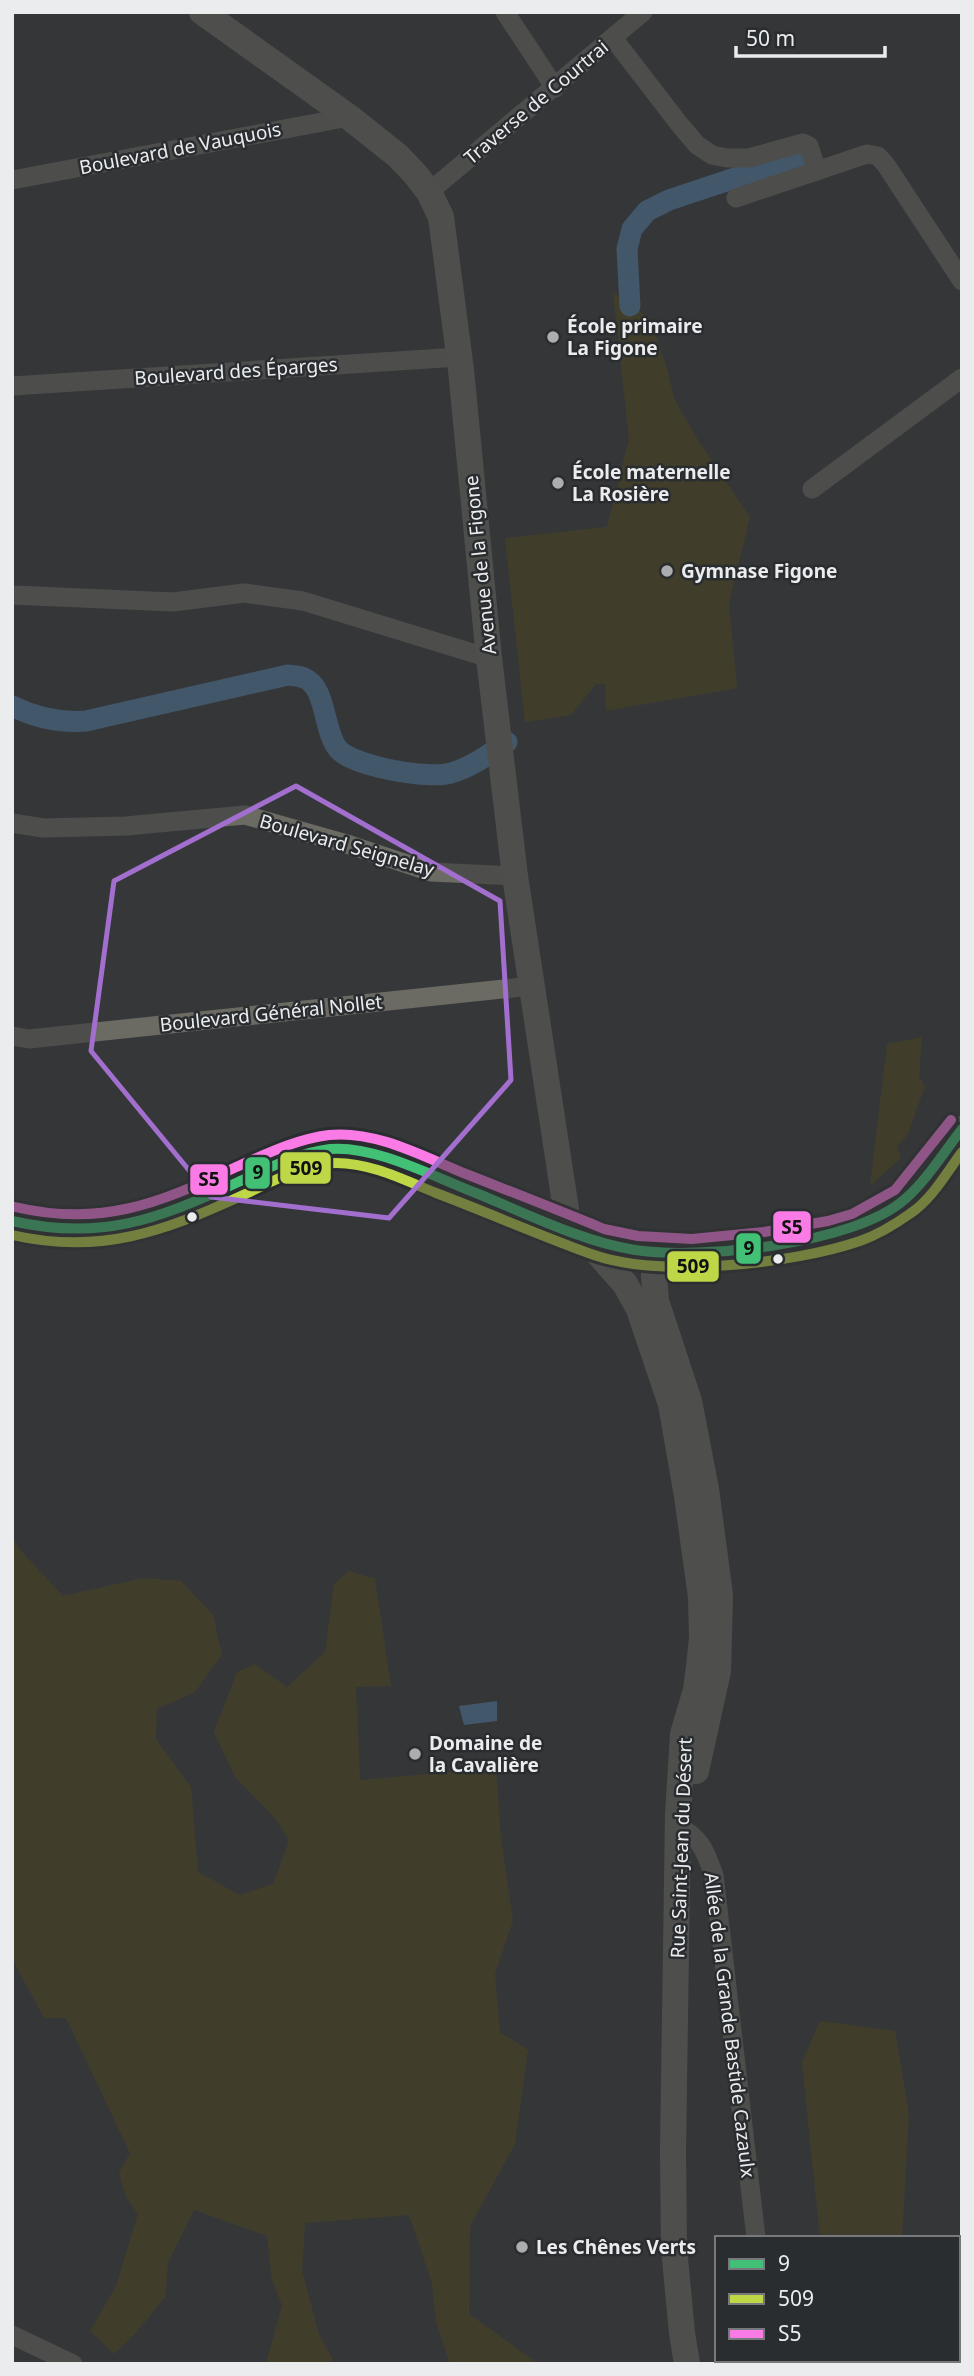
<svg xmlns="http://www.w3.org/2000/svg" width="974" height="2376" viewBox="0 0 974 2376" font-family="'Noto Sans',sans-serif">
<rect width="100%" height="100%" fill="#353739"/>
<g fill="#4f471a">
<path d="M613 292 650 319 667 368 674 398 694 434 750 517 729 603 737 688 606 711 605 684H596L571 715 525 722 505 538 607 527 629 439Z"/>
<path d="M922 1037 919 1077 925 1086 907 1136 897 1146 901 1158 870 1186 887 1044Z"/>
<path d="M12 1538 22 1552 63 1596 143 1578 181 1581 213 1615 222 1655 195 1692 157 1709 156 1739 191 1787 198 1872 240 1895 273 1884 289 1841 277 1820 235 1777 214 1732 237 1672 255 1664 287 1687 325 1652 334 1584 349 1571 375 1579 391 1686 356 1687 360 1780 496 1768 501 1838 513 1921 495 1974 500 2032 528 2050 515 2144 470 2226 469 2314 539 2364H450L436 2322 432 2283 409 2215 305 2223 302 2271 319 2334 333 2360 328 2364H266L282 2305 272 2280 267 2236 194 2210 168 2263 165 2297 135 2334 114 2354 90 2331 116 2286 138 2214 126 2197 119 2173 130 2153 66 2018H44L16 1966 12 1956Z"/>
<path d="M820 2021 895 2031 909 2115 902 2238H820L802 2063Z"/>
<path d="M832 2360H928L931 2364H832Z"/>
</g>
<path fill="#547ea6" d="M497 1701V1721L464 1725 459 1706Z"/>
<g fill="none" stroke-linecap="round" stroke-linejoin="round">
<g stroke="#547ea6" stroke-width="21">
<path d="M630 306 627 249 632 229 647 211 669 200 801 156"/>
<path d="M12 706C36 718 60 723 86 721L288 675C293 676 300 676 304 678 327 687 323 731 338 749 352 766 429 780 451 773 472 767 489 754 507 742"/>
</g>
<g stroke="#6b6b64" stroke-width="19">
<path d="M505 12 555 88"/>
<path d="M613 38 680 125 697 145 712 155 727 158H749L803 143 809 146 817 171"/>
<path d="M12 180 349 117"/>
<path d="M429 192 643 12"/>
<path d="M736 198 867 154 878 156 886 165 962 281"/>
<path d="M12 386 459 357"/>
<path d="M812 489 962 378"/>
<path d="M12 595 173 602 244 593 303 601 489 658"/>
<path d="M12 823 43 828 126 826 245 815 350 845 431 872 515 876"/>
<path d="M12 1036 29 1039 531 986"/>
<path d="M678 1826C702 1839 705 1851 714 1875L756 2238"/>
<path d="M12 2335 73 2364"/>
<path d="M772 2360V2364"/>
</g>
<g stroke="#6d6d65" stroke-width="26">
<path d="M202 12 349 117 398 156 416 175 429 192 441 217 461 370 489 658 515 876 569 1229"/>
<path d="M12 1221 43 1228 80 1230 123 1225 182 1208 264 1170 302 1155 331 1149 360 1150 397 1162 600 1242 636 1250 692 1253 766 1246 831 1235 858 1227 904 1201 918 1186 962 1129"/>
<path d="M581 1234 625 1284 639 1309 671 1404 687 1496 701 1597 702 1638 699 1667 696 1690 683 1734 678 1815 673 2151 674 2248 682 2333 687 2364"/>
<path d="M657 1252 654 1276 656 1301 689 1401 706 1489 720 1595 718 1671 696 1771"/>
</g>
<defs>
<path id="bus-1" d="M12 1221C100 1241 157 1220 236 1183 266 1169 297 1153 330 1149 375 1145 434 1177 476 1193 525 1213 583 1242 635 1250 701 1260 855 1244 905 1199 927 1180 944 1152 962 1129"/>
<path id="bus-2" d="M12 1235C99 1255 163 1232 241 1196 270 1183 303 1163 336 1163 371 1163 404 1180 436 1193 489 1213 541 1236 594 1255 661 1278 793 1264 860 1241 877 1235 897 1223 911 1213 932 1199 947 1172 962 1152"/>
<path id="bus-3" d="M15 1207C100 1227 158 1204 234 1168 264 1155 296 1139 329 1135 376 1130 424 1157 466 1174 512 1192 558 1210 604 1229L638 1236 692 1239 764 1232 828 1221 852 1214 895 1190 951 1120"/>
</defs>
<use href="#bus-1" stroke="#2a2d30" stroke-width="16"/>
<use href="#bus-2" stroke="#2a2d30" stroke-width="16"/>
<use href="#bus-3" stroke="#2a2d30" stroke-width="16"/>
<use href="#bus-1" stroke="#42c176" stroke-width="10"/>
<use href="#bus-2" stroke="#bdd746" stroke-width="10"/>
<use href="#bus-3" stroke="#fa7be5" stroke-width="10"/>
</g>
<path d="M0 0H974V2376H0ZM296 786 500 901 511 1080 389 1218 211 1197 91 1051 114 881Z" fill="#353739" fill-opacity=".55" fill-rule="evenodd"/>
<path fill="none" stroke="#a26fcf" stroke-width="5" stroke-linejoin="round" d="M296 786 500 901 511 1080 389 1218 211 1197 91 1051 114 881Z"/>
<g fill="#abadaf" stroke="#2a2d30" stroke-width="2.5">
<circle cx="553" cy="337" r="7"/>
<circle cx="558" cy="483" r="7"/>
<circle cx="667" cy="571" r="7"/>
<circle cx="415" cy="1754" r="7"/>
<circle cx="522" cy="2247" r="7"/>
</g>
<g fill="#eaecee" stroke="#2a2d30" stroke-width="2.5">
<circle cx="192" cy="1217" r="6"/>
<circle cx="778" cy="1259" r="6"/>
</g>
<g text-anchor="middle" stroke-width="5" stroke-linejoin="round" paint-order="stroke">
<g font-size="19" fill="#eaecee" stroke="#2a2d30">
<text transform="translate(536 102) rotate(-40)" y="7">Traverse de Courtrai</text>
<text transform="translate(180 148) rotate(-11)" y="7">Boulevard de Vauquois</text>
<text transform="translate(236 371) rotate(-4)" y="7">Boulevard des Éparges</text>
<text transform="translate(480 565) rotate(-96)" y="7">Avenue de la Figone</text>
<text transform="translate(347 845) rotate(16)" y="7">Boulevard Seignelay</text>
<text transform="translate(271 1013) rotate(-6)" y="7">Boulevard Général Nollet</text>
<text transform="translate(681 1848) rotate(-88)" y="7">Rue Saint-Jean du Désert</text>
<text transform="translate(730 2025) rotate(83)" y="7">Allée de la Grande Bastide Cazaulx</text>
</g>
<g font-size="19" font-weight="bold" fill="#eaecee" stroke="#2a2d30" text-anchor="start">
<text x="567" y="333">École primaire<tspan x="567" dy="22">La Figone</tspan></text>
<text x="572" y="479">École maternelle<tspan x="572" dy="22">La Rosière</tspan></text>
<text x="681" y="578">Gymnase Figone</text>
<text x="429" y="1750">Domaine de<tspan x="429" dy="22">la Cavalière</tspan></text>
<text x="536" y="2254">Les Chênes Verts</text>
</g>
</g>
<g stroke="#2a2d30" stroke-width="2.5">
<rect x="279" y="1151" width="53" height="34" rx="7" fill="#bdd746"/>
<rect x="244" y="1156" width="27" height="34" rx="7" fill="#42c176"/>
<rect x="189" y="1163" width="40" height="33" rx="7" fill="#fa7be5"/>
<rect x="772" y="1210" width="40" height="34" rx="7" fill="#fa7be5"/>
<rect x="735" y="1232" width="27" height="33" rx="7" fill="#42c176"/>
<rect x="666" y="1250" width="54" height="33" rx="7" fill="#bdd746"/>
</g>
<g font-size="19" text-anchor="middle" font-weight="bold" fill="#111">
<text x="306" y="1175">509</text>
<text x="258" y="1179">9</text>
<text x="209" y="1186">S5</text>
<text x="792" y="1234">S5</text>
<text x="749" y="1255">9</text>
<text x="693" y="1273">509</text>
</g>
<rect width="974" height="2376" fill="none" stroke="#eaecee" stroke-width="28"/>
<rect x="715" y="2236" width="245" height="126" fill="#2a2d30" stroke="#77797c" stroke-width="2"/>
<rect x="729" y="2259" width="35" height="10" fill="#42c176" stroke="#77797c" stroke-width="2"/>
<text x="778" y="2271" font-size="21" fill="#eaecee">9</text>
<rect x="729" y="2294" width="35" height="10" fill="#bdd746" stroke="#77797c" stroke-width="2"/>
<text x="778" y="2306" font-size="21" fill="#eaecee">509</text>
<rect x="729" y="2329" width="35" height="10" fill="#fa7be5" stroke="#77797c" stroke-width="2"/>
<text x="778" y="2341" font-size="21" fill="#eaecee">S5</text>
<path d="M736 46v10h149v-10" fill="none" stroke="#eaecee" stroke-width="3.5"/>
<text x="746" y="46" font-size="21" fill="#eaecee" stroke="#2a2d30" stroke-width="5" paint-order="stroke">50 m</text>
</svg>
